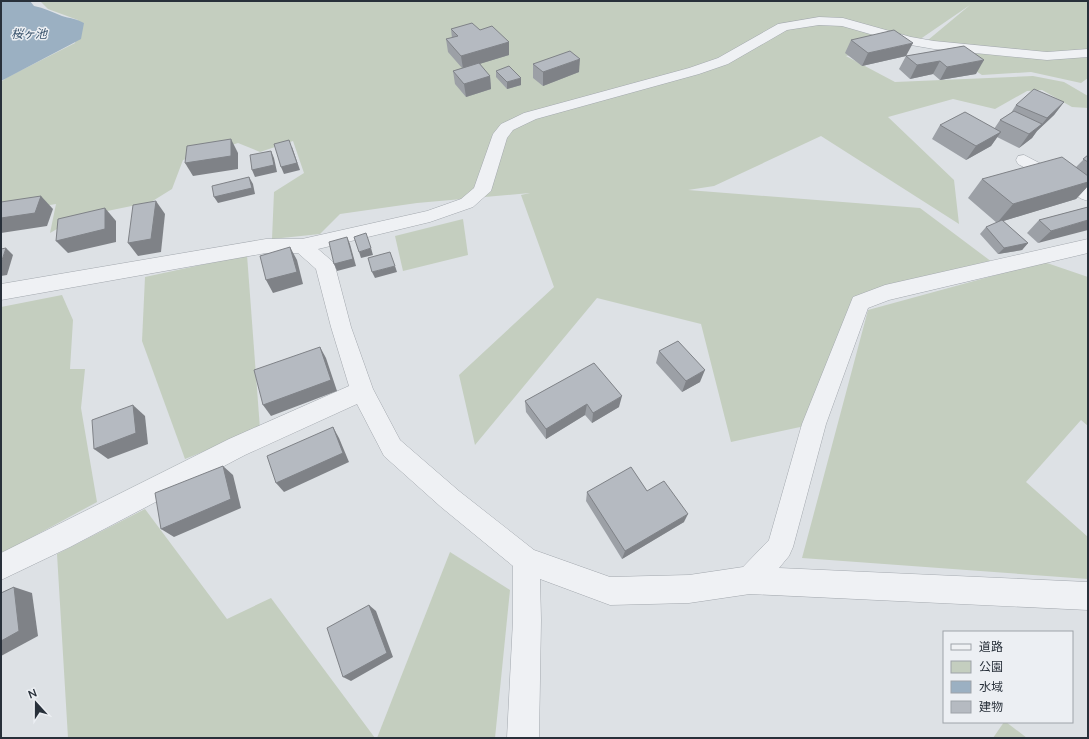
<svg xmlns="http://www.w3.org/2000/svg" width="1089" height="739" viewBox="0 0 1089 739" font-family="'Nunito Sans','Noto Sans JP',sans-serif">
<rect width="100%" height="100%" fill="#dde1e5"/>
<g fill="#c4cebf">
<path d="M40 1H1088V78L1081 83 1031 72 982 75 928 40 970 5 916 42 910 41 846 56 895 82 1033 76 1064 82 1088 96V108L1072 107 1042 90 1027 91 995 109 953 99 888 117 954 180 959 224 821 136 714 186 688 190 920 208 992 262 860 297 814 424 731 442 701 324 597 298 475 445 459 375 554 287 521 195 530 193 417 203 340 214 320 234 272 239 274 192 304 173 293 141 260 152 238 143 183 160 172 189 151 202 78 217 50 233 56 204 1 213V82L6 78 75 43 78 20 48 9Z"/>
<path d="M463 219 468 255 403 271 395 236Z"/>
<path d="M247 255 260 429 185 459 142 341 145 277Z"/>
<path d="M1044 262 1088 277V426L1081 420 1026 482 1088 537V579L802 558 868 310Z"/>
<path d="M62 295 73 320 70 369H85L81 408 97 502 1 554V307Z"/>
<path d="M145 509 227 619 271 598 375 738H68L57 554Z"/>
<path d="M450 552 510 590 495 738H377Z"/>
<path d="M1004 722H1006L1027 738H993Z"/>
</g>
<path fill="#9bb0c2" d="M1 1H30L34 6C44 8 52 12 62 16 69 18 77 19 84 23L81 39 1 81Z"/>
<g fill="none" stroke-linecap="round" stroke-linejoin="round">
<defs>
<g id="minor">
<path d="M819 17 843 18 911 37 934 41 1047 52 1088 49V57L1047 60 934 49 905 44 842 26 819 25 787 30 728 64 699 74 536 119 513 130 507 138 491 191 473 207 430 222 318 249 332 261 335 266 351 327 373 389 400 440 459 491 534 550 610 577 689 575 743 567 769 540 802 424 853 297 885 285 1088 239V253L889 300 868 308 826 424 793 547 789 556 779 568 1088 582V610L750 594 689 603 610 605 540 579 541 620 539 738H507L513 620V566L441 507 384 456 357 404 245 455 70 547 1 580V553L229 439 349 386 331 327 316 269 298 253H266L1 300V284L266 239H302L427 211 461 199 474 188 493 134 501 124 524 113 689 68 718 58 778 24Z"/>
<path d="M1024 155 1088 188V201L1082 199 1018 164 1016 160 1018 156Z"/>
</g>
</defs>
<use href="#minor" stroke="#a3a8ae" stroke-width="1"/>
<use href="#minor" fill="#eff1f4" fill-rule="evenodd"/>
</g>
<g fill="#9ca0a6">
<path d="M451 29 480 30 509 42V55L479 64 490 76 491 89 466 97 455 84 453 71 462 68 448 52 446 39 452 38Z"/>
<path d="M851 40 906 56 964 46 976 74 940 80 933 74 910 79 899 69 906 56 862 66 845 53Z"/>
<path d="M533 64 579 72 543 86 533 78Z"/>
<path d="M496 71 521 85 507 89 496 77Z"/>
<path d="M1064 102 1054 115 1037 131 1032 138 1019 148 997 137 991 146 966 160 932 139 940 125 994 129 1000 120 1011 113 1016 105Z"/>
<path d="M1088 155V186L1076 199 1003 221 1028 243 1022 250 998 254 980 234 986 227 997 223 968 198 982 179 1076 167Z"/>
<path d="M1088 207 1038 243 1027 233 1039 220Z"/>
<path d="M659 351 700 382 682 392 656 363Z"/>
<path d="M525 401 619 407 592 423 585 415 546 439 526 412Z"/>
<path d="M647 491 684 522 622 559 586 501 587 492Z"/>
</g>
<g fill="#7f8287">
<path d="M509 42V55L463 69 461 56Z"/>
<path d="M913 43 906 56 862 66 868 53Z"/>
<path d="M580 59 579 72 543 86V72Z"/>
<path d="M984 60 976 74 940 80 947 67Z"/>
<path d="M940 61 933 74 910 79 917 65Z"/>
<path d="M490 76 491 89 466 97 464 84Z"/>
<path d="M521 78V85L507 89V82Z"/>
<path d="M1064 102 1054 115 1037 131 1032 138 1019 148 1029 134 1042 124 1047 118Z"/>
<path d="M1001 132 991 146 966 160 976 146Z"/>
<path d="M231 139 238 153V169L193 176 185 163Z"/>
<path d="M292 147 300 170 284 174 281 167Z"/>
<path d="M271 151 274 158 277 172 255 177 252 170Z"/>
<path d="M249 177 253 184 255 194 218 203 214 197Z"/>
<path d="M1088 182V186L1076 199 997 223 1013 204Z"/>
<path d="M41 196 53 209 47 226 1 233V218Z"/>
<path d="M156 201 165 214 161 252 138 256 128 243Z"/>
<path d="M105 208 116 221V242L68 253 56 241Z"/>
<path d="M1088 220V230L1038 243 1051 231Z"/>
<path d="M347 237 350 244 356 266 337 271 334 264Z"/>
<path d="M1028 243 1022 250 998 254 1004 248Z"/>
<path d="M290 247 297 260 303 284 273 293 266 280Z"/>
<path d="M6 248 13 255 7 275 1 276V263Z"/>
<path d="M371 248 373 255 361 258 359 252Z"/>
<path d="M395 266 397 272 375 278 372 272Z"/>
<path d="M320 347 326 358 337 391 271 416 263 405Z"/>
<path d="M705 370 700 382 682 392 686 381Z"/>
<path d="M622 396 619 407 592 423 593 413Z"/>
<path d="M587 404 585 415 546 439V429Z"/>
<path d="M133 405 145 416 148 444 108 459 94 449Z"/>
<path d="M333 427 339 438 349 462 284 492 276 483Z"/>
<path d="M223 466 233 475 241 508 174 537 161 529Z"/>
<path d="M688 514 684 522 622 559 625 551Z"/>
<path d="M14 587 32 593 38 636 1 656V641Z"/>
<path d="M369 605 376 611 393 657 351 681 343 677Z"/>
</g>
<g fill="#b5bac1" stroke="#7f8287">
<path d="M472 23 480 30 492 26 509 42 461 56 446 39 458 36 451 29Z"/>
<path d="M894 30 913 43 868 53 851 40Z"/>
<path d="M964 46 984 60 947 67 940 61 917 65 906 56Z"/>
<path d="M570 51 580 59 543 72 533 64Z"/>
<path d="M479 63 490 76 464 84 453 71Z"/>
<path d="M509 66 521 78 507 82 496 71Z"/>
<path d="M1034 89 1064 102 1047 118 1016 105Z"/>
<path d="M1014 111 1042 124 1029 134 1000 120Z"/>
<path d="M965 112 1001 132 976 146 940 125Z"/>
<path d="M231 139V156L185 163 187 146Z"/>
<path d="M289 140 297 163 281 167 274 144Z"/>
<path d="M271 151 274 165 252 170 250 155Z"/>
<path d="M1088 155V162L1083 159Z"/>
<path d="M1062 157 1088 176V182L1013 204 982 179Z"/>
<path d="M249 177 252 188 214 197 212 186Z"/>
<path d="M41 196 35 213 1 218V202Z"/>
<path d="M156 201 151 239 128 243 133 205Z"/>
<path d="M1088 207V220L1051 231 1039 220Z"/>
<path d="M105 208V229L56 241 58 219Z"/>
<path d="M1002 220 1028 243 1004 248 986 227Z"/>
<path d="M366 233 371 248 359 252 354 237Z"/>
<path d="M347 237 353 259 334 264 329 242Z"/>
<path d="M290 247 297 272 266 280 260 256Z"/>
<path d="M6 248 1 263V249Z"/>
<path d="M390 252 395 266 372 272 368 258Z"/>
<path d="M678 341 705 370 686 381 659 351Z"/>
<path d="M320 347 331 380 263 405 254 370Z"/>
<path d="M594 363 622 396 593 413 587 404 546 429 525 401Z"/>
<path d="M133 405 136 433 94 449 92 420Z"/>
<path d="M333 427 343 453 276 483 267 456Z"/>
<path d="M223 466 231 499 161 529 155 493Z"/>
<path d="M631 467 647 491 664 481 688 514 625 551 587 492Z"/>
<path d="M14 587 19 631 1 641V593Z"/>
<path d="M369 605 387 653 343 677 327 628Z"/>
</g>
<g text-anchor="middle" stroke-width="3" stroke-linejoin="round" paint-order="stroke">
<g font-size="12" font-style="italic" fill="#37516a" stroke="#eceff3">
<text x="29" y="38">桜ヶ池</text>
</g>
</g>
<rect width="1089" height="739" fill="none" stroke="#28303a" stroke-width="4"/>
<rect x="943" y="631" width="130" height="92" fill="#eceff3" stroke="#9ea3a9"/>
<rect x="951" y="644" width="20" height="6" fill="#eff1f4" stroke="#9ea3a9"/>
<text x="979" y="651" font-size="12" fill="#28303a">道路</text>
<rect x="951" y="661" width="20" height="12" fill="#c4cebf" stroke="#9ea3a9"/>
<text x="979" y="671" font-size="12" fill="#28303a">公園</text>
<rect x="951" y="681" width="20" height="12" fill="#9bb0c2" stroke="#9ea3a9"/>
<text x="979" y="691" font-size="12" fill="#28303a">水域</text>
<rect x="951" y="701" width="20" height="12" fill="#b5bac1" stroke="#9ea3a9"/>
<text x="979" y="711" font-size="12" fill="#28303a">建物</text>
<g transform="translate(36 703) rotate(339)" stroke="#eceff3" stroke-width="3" paint-order="stroke">
<path d="M0-3L7 15L0 10L-7 15Z" fill="#28303a"/>
<text y="-6" font-size="11" font-weight="bold" text-anchor="middle" fill="#28303a">N</text>
</g>
</svg>
